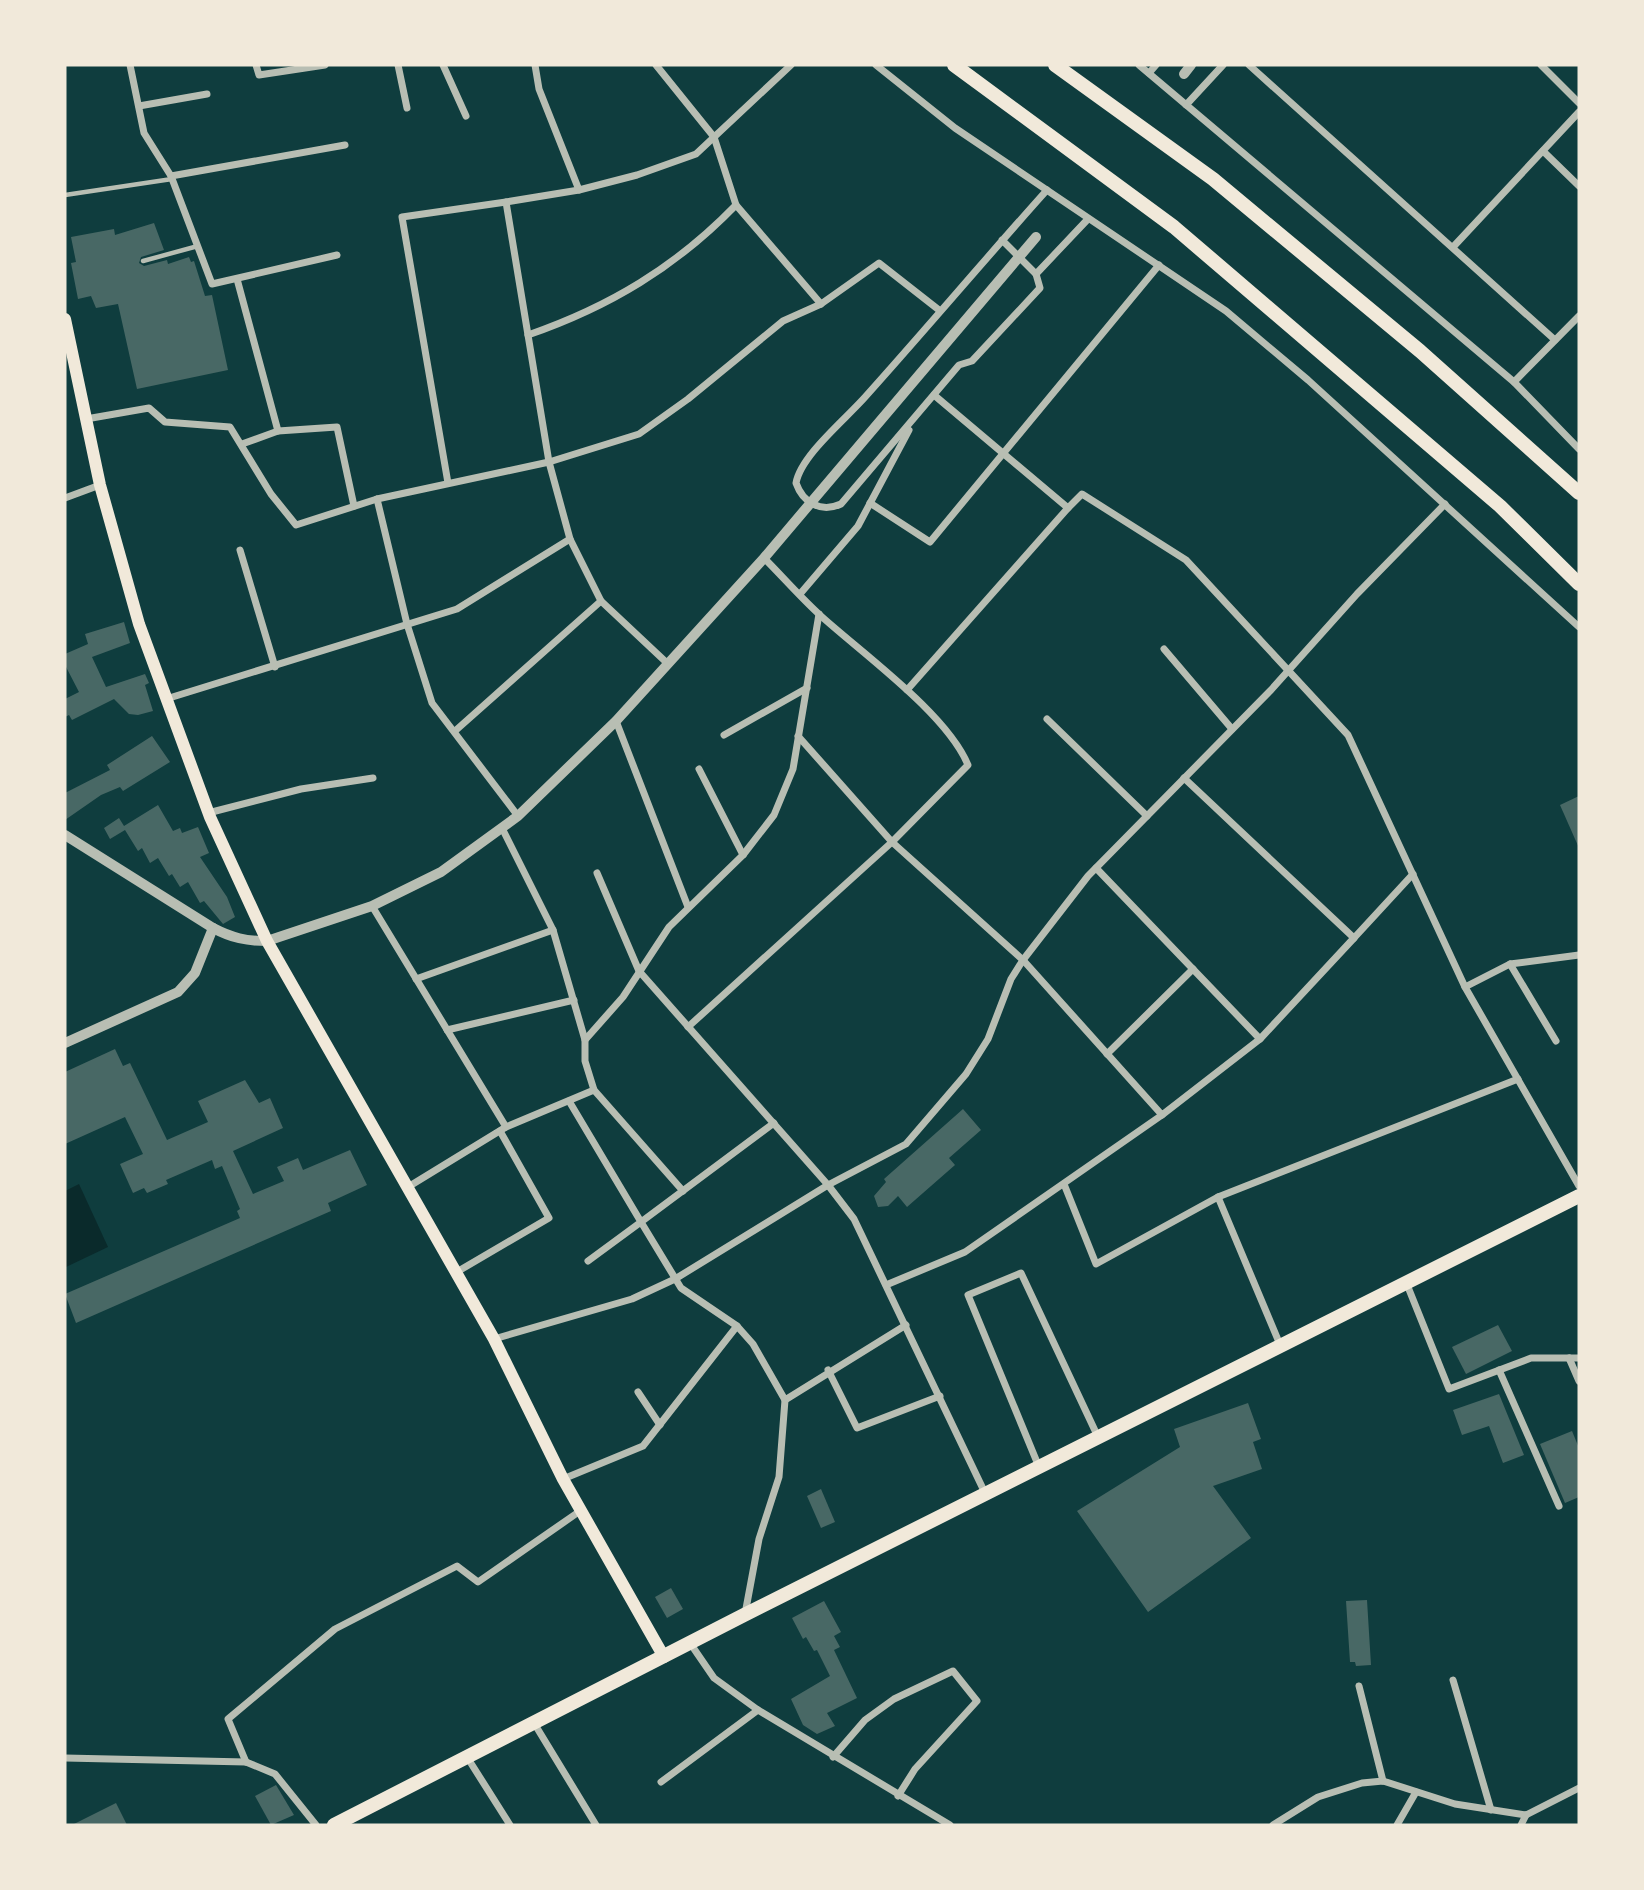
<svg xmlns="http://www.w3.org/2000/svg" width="1644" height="1890" viewBox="0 0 1644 1890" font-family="'Source Sans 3',sans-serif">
<rect width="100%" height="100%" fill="#0f3d3e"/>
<path fill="#0a2a2b" d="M79 1184 108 1247 66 1267 65 1191Z"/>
<g fill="#486865">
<path d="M154 223 164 250 141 257 139 263 144 266 167 260 168 264 189 257 191 262 194 261 205 296 212 295 228 370 137 389 118 304 96 308 91 296 78 299 71 263 76 262 71 237 114 229 115 235Z"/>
<path d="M124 622 130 643 92 657 106 687 145 674 149 683 145 685 153 711 138 715 129 714 114 699 72 720 69 715 65 717V699L79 692 65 665V654L88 644 85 634Z"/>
<path d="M152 736 170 762 123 791 120 787 101 795 65 820V793L110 770 107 765Z"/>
<path d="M1579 796V848L1560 805Z"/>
<path d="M158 805 173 831 180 828 182 833 198 827 209 853 200 857 227 897 235 917 223 924 204 901 200 903 188 882 180 887 172 874 169 876 158 858 150 863 142 848 138 851 125 830 110 839 104 828 119 818 124 826Z"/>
<path d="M115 1049 123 1066 130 1063 167 1140 208 1122 198 1101 245 1080 259 1103 270 1098 283 1128 233 1151 253 1194 284 1181 277 1167 298 1158 303 1170 350 1150 367 1185 328 1203 331 1211 76 1323 65 1294 240 1218 237 1211 240 1209 222 1166 215 1169 212 1160 166 1180 168 1184 147 1193 144 1188 133 1193 120 1164 143 1154 125 1117 65 1144V1072Z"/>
<path d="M963 1109 981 1130 949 1158 955 1165 907 1207 898 1196 888 1206 878 1207 874 1196 886 1182 884 1179Z"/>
<path d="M1498 1325 1512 1351 1466 1374 1452 1347Z"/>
<path d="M1499 1394 1524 1455 1503 1463 1489 1426 1462 1435 1453 1410Z"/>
<path d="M1248 1403 1261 1439 1253 1442 1262 1469 1213 1486 1251 1538 1148 1612 1077 1511 1180 1447 1174 1429Z"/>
<path d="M1572 1431 1579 1448V1497L1565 1503 1540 1444Z"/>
<path d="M821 1489 835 1522 821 1528 807 1496Z"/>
<path d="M671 1588 683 1609 667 1618 655 1597Z"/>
<path d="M1367 1600 1371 1665 1356 1666 1355 1662H1350L1346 1601Z"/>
<path d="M824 1601 841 1632 834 1636 840 1647 834 1650 857 1698 827 1713 835 1726 817 1734 803 1725 791 1699 830 1676 817 1650 814 1651 806 1637 803 1639 792 1618Z"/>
<path d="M276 1785 294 1815 271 1825 255 1796Z"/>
<path d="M116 1803 127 1825H72Z"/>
</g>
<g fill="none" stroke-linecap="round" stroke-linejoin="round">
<g stroke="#b8beb3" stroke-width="4.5">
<path d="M65 195 172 179"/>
<path d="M143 261 198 246"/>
</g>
<g stroke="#b8beb3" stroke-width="7">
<path d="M130 65 144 133 171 176 212 284 337 255"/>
<path d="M256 65 259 75 325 65"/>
<path d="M398 65 407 108"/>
<path d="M443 65 466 116"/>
<path d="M535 65 539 89 579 190"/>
<path d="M876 65 955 128 1226 311 1308 380 1579 627"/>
<path d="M1139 65 1514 382 1579 449"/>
<path d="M1249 65 1555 340"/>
<path d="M1541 65 1579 103"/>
<path d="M1149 73 1156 65"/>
<path d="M1186 105 1223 65"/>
<path d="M139 106 207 94"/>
<path d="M1543 151 1579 186"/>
<path d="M171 176 345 145"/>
<path d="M736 205 821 304"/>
<path d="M1002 240 1036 274 1040 288 972 361 959 365 841 504C821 513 803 503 796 483 801 455 846 419 866 396 927 328 986 258 1047 190"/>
<path d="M1454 246 1579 112"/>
<path d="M1036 274 1088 219"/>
<path d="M237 279 278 431"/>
<path d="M528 335C609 307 676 267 736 205L714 137 656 65"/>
<path d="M1514 382 1579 316"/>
<path d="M86 419 149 408 165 422 230 427 271 494 296 525 377 499 549 462 639 434 688 399 783 321 821 304 879 263 939 310"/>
<path d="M242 444 278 431 337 427 354 506"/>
<path d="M448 483 402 217 506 202"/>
<path d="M65 498 100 485"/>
<path d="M377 499 407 624 432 703 518 816"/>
<path d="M870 503 930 542 1159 265"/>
<path d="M1068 508 1082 494 1186 560 1348 735 1465 987 1579 1186"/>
<path d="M240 550 275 667"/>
<path d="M800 594 858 526 909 430"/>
<path d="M1164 649 1232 729"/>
<path d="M667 663 601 601 570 539 549 462 506 202 579 190 637 175 696 154 791 65"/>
<path d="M907 690 1068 508 934 395"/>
<path d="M166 699 457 609 570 539"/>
<path d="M1047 719 1147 816"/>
<path d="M616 721 688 907"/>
<path d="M455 731 601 601"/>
<path d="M724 735 807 688"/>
<path d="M798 736 892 842 1023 960 1162 1115 1260 1039"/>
<path d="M699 769 743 855"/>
<path d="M1184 778 1354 938 1413 874"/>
<path d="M208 813 301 789 373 778"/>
<path d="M502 828 553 930 585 1040"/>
<path d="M1096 868 1260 1039 1354 938"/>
<path d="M597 873 639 971 828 1185 854 1219 985 1493"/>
<path d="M372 906 506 1127"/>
<path d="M1510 964 1556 1041"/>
<path d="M416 979 553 930"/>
<path d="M1465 987 1510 964 1579 955"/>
<path d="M688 1027 892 842 968 765C947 714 863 654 821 616 801 598 783 577 764 558"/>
<path d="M447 1030 574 1000"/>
<path d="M1107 1054 1193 969"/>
<path d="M569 1101 641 1222 588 1261"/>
<path d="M774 1123 641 1222 681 1288 737 1326 753 1344 785 1400 906 1325"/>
<path d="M1064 1184 1096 1264 1218 1197 1518 1079"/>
<path d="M408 1187 506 1127 594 1090"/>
<path d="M683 1191 594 1090 585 1061V1040L623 997 669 927 743 855 774 815 793 769 819 614"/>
<path d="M1218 1197 1281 1347"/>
<path d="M455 1273 549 1218 500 1131"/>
<path d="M1406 1282 1449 1389 1531 1358H1579"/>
<path d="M886 1285 965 1252 1162 1115"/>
<path d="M494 1339 632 1299 675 1279 828 1185 906 1144 966 1074 988 1039 1011 979 1023 960 1088 876 1271 690 1357 594 1445 504"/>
<path d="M1569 1358 1579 1381"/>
<path d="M828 1370 857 1428 940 1396"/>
<path d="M1499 1370 1559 1506"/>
<path d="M638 1392 660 1425"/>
<path d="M1039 1467 968 1295 1021 1273 1098 1437"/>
<path d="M563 1479 643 1446 737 1326"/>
<path d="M745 1614 759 1539 779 1477 785 1400"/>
<path d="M690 1643 714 1678 758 1710 950 1825"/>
<path d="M1453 1680 1491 1810"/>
<path d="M1359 1686 1383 1781"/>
<path d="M534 1723 596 1825"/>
<path d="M467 1757 510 1825"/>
<path d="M833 1757 865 1720 894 1699 953 1671 977 1701 915 1769 898 1796"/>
<path d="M65 1758 246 1762 275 1774 316 1825"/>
<path d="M246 1762 228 1719 335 1629 457 1566 478 1582 580 1511"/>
<path d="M661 1782 758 1710"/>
<path d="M1273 1825 1318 1797 1362 1783 1383 1781 1455 1804 1526 1815 1579 1788"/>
<path d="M1397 1825 1416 1792"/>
<path d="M1521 1825 1526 1815"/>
</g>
<g stroke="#b8beb3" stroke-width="10">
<path d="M1184 74 1191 65"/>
<path d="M65 835 213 928C232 938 246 941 267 941L372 906 441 872 518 816 616 721 764 558 1036 237"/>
<path d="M65 1043 178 992 195 973 213 928"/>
</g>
<path stroke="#f1e9da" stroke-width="12" d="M65 319 100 485 139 624 210 817 267 941 494 1339 563 1479 664 1657"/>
<path stroke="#f1e9da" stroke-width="14" d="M334 1825 744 1615 1579 1196"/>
<g stroke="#f1e9da" stroke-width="14">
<path d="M954 65 1174 227 1500 506 1579 584"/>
<path d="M1055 65 1213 179 1420 351 1579 493"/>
</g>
</g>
<rect width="1644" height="1890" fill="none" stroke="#f1e9da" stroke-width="133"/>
</svg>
